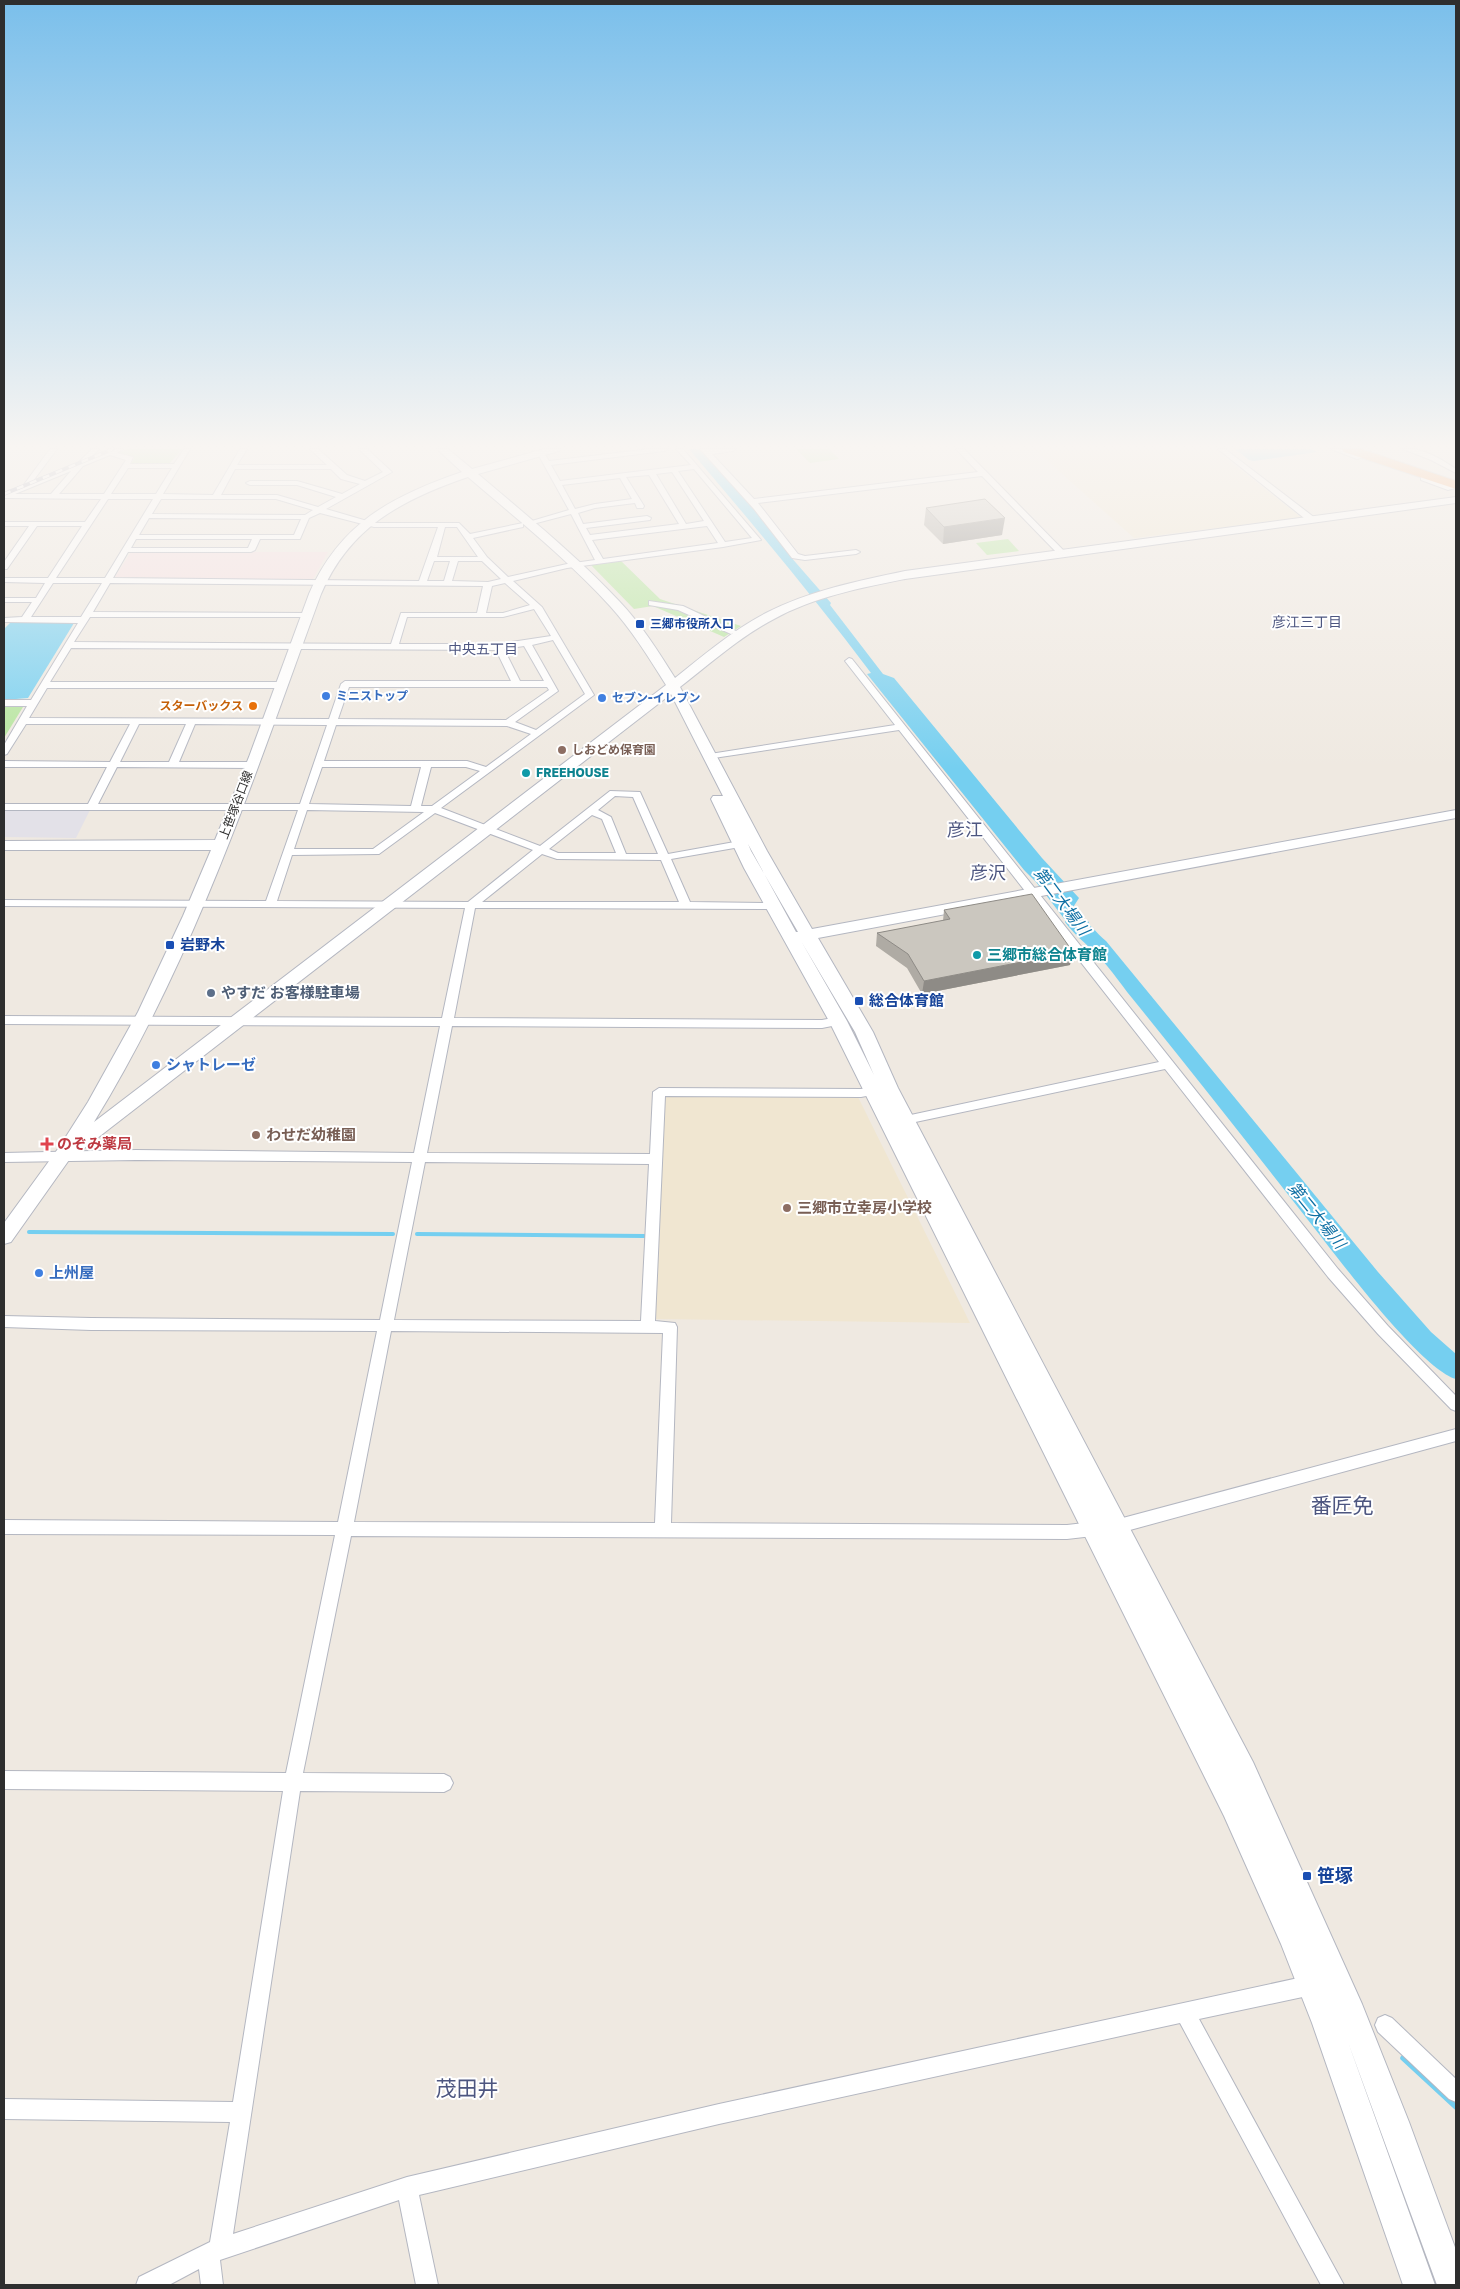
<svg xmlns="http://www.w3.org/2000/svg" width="1460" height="2289" viewBox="0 0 1460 2289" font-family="'Golos Text','Noto Sans JP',sans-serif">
<rect width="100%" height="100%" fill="#efe9e1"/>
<path fill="#e3e1e8" d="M4 810H90L76 838 4 837Z"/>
<g fill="#f0e6d1">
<path d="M1034 449H1214L1302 518 1134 538Z"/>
<path d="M665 1096 858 1097 970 1323 655 1319Z"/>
</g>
<path fill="#f5dfe0" d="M131 552H328L312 581 115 577Z"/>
<g fill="#b6e59e">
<path d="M127 449H182L169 464 133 465 131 464 134 458 118 453Z"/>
<path d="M796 449H829L839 459 810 463Z"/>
<path d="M1008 539 1019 551 987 555 976 543Z"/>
<path d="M620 560 660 599 741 626 724 637 653 606 634 609 591 565Z"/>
<path d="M4 705H22L23 707 4 738Z"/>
</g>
<g fill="#75cff0">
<path d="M689 449H700L751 504 790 556 831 603 830 605 883 674 894 678 1042 858 1079 898 1072 909 1083 922 1088 921 1089 923 1085 925 1098 941 1093 944 1079 938 1036 882 1024 870 867 674 871 673C813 596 751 522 689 449Z"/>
<path d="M1235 449H1311L1317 452 1254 461 1249 460Z"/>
<path d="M11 622 74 623 28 698 4 700V629Z"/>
</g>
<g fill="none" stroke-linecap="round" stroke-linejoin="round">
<g stroke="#75cff0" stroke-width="4">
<path d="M29 1232 393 1234"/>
<path d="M417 1234 644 1236"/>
</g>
<path stroke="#75cff0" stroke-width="5.5" d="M1403 2058 1456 2107"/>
<path fill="#75cff0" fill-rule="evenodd" d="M1075 916C1087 919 1096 933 1106 941L1378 1272 1431 1332 1456 1354V1379C1420 1369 1335 1254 1308 1220 1250 1146 1192 1072 1132 998 1119 982 1107 963 1091 949 1082 940 1073 933 1065 922L1068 918Z"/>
<defs>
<g id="street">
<path d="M50 449H57L33 481 78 463 92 449H99L90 458 115 449H123L117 453 133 457 130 464H174L184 449H190L163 494 213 495 240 449H247L237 465H327L310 449H318L347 475 365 481 383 472 359 449H367L392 472 326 509 374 523H459L470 534 523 523V527L473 538 487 557 508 577 567 564 595 560 571 514 529 525 525 523 569 510 538 454 540 453H544L549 461 650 449H668L664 451 551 465 560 481 691 465 676 449H683L761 540 723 547 567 568 513 581 542 607 594 695 441 808 540 846 610 791 640 792 668 854 740 841 745 844 740 847 671 859 690 902 774 903 779 906 774 909 475 908 454 1018 822 1020 838 1017 844 1021 842 1024 822 1028 452 1026 427 1153 650 1154 653 1092 659 1088 861 1089 873 1087 879 1091 877 1094 861 1097 665 1096 655 1321 675 1323 677 1327 671 1523 1067 1525 1119 1519 1456 1429V1441L1119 1533 1067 1539 351 1536 303 1773 444 1774 450 1777 453 1783 450 1789 444 1792 300 1791 233 2234 407 2177 719 2104 1312 1975 1319 1978 1322 1985 1319 1992 1312 1995 1199 2019 1344 2285H1321L1180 2023 719 2124 419 2195 438 2285H416L399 2200 220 2260 223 2285H201L199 2269 169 2285H136L139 2277 210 2242 230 2122 4 2119V2099L233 2102 283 1791 4 1789V1771L286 1773 335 1535 4 1534V1520L338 1522 377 1331 91 1330 4 1327V1316L91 1318 380 1320 412 1162 136 1160 4 1162V1153L136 1150 414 1153 440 1026 4 1024V1016L442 1018 465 908 4 906V900L266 901 298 810H4V804H88L107 767H4V761L110 762 130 724H26L7 754 4 755V745L27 706H4V700H31L78 623 4 622V618L22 617 32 602H4V598H36L45 583 4 582V578H48L82 526H37L7 569H4V562L29 526H4V522H85L101 499 4 498V494H8V491L23 486ZM110 455 126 460 104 494H59L83 466ZM128 468H172L156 494H111ZM235 469H331L341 479 360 484 342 494 297 481H250L246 483 250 485H297L336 497 318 507 277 495H221ZM694 469 752 538 725 542 678 471ZM71 471 51 494H15ZM672 472 704 521 686 524 656 474ZM649 475 679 524 590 535 586 528 650 520 651 518 647 516 583 524 578 513 595 508 635 503 637 508H643L644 506 626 477ZM620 478 632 499 595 504 575 509 562 485ZM108 499H153L105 578H56ZM161 499H276L313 510 305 515 152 514ZM320 513 374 527H438L419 581 113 578 128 552H251L255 550 260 539H300L309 518ZM149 518 301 519 294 535H139ZM707 526 718 543 603 559 592 540ZM445 527H457L478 557H437ZM136 539H252L248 548H131ZM434 561H450L444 581H427ZM458 561H482L501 579 488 582 452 581ZM53 583H102L81 617H31ZM110 583 483 586 477 613H401L391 644 74 642 90 617H308L312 615 308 613 93 612ZM505 583 530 605 503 613H486L492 586ZM534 609 551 636 499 644H399L407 617H503ZM553 640 585 694 536 730 515 722 558 691 532 645ZM524 646 544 681H520L504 649ZM71 648 496 650 511 681H345L341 684 329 719 29 718 47 688H281L285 685 281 682H50ZM349 687H547L549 690 506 720 338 719ZM139 724H186L169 762H120ZM195 724 327 725 300 804H98L117 767 252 768 257 765 252 762H179ZM336 725 507 726 531 734 486 767 467 761H324ZM322 767H421L411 806 309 804ZM431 767H466L480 771 432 806H421ZM615 796 633 797 658 854H626L611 817 598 810ZM307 810 424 812 373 849H294ZM435 813 533 850 468 902 277 901 292 855 379 854ZM592 815 602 819 616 853H558L549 849ZM542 854 557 859 661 860 679 902H482ZM425 1162 649 1164 641 1321 394 1320ZM391 1331 663 1333 655 1523 354 1522Z"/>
<path d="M700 449H736L733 451 712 454 754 499 978 472 956 449H964L1067 554 1060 556 982 476 758 503 798 554 805 556 856 550 860 552 856 554 805 560 792 558 754 509Z"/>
<path d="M1218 449H1225L1315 518V522H1309Z"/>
<path d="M1331 449H1341L1364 457 1357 459Z"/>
<path d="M1403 449C1422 447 1441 459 1456 469V473L1431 460Z"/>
<path d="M1424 476 1454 486 1455 488 1448 490 1421 480V476Z"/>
<path d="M649 601 683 606 738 632 731 634 678 610 649 605Z"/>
<path d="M849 658 852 659 1338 1269 1388 1326 1456 1396V1411L1451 1409 1378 1334 1328 1277 1165 1069 906 1124 902 1123 900 1120 902 1117 906 1116 1159 1062 899 730 707 759V755L710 754 895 725 845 661Z"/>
<path d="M1385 2015 1392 2018 1456 2079V2102L1449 2099 1378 2032 1375 2025 1378 2018Z"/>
</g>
<path id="secondary" d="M437 449H448L472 469 544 449H560L559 451 478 474C526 515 576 555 619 601 641 624 658 651 675 678 704 655 733 630 766 613 809 591 857 581 905 571L1456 497V503L905 579C860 588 814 597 774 619 740 637 711 663 680 687L767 851 812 929 1456 810V818L818 938 873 1032 898 1088 1253 1762 1362 2004 1409 2122 1456 2250V2285H1437L1348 2042 1435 2285H1403L1312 2023 1281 1944 1224 1816 829 1021 744 868 711 799 713 796H723L671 694 69 1160 11 1242 4 1244V1223L60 1146 88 1102 138 1012 183 916 211 850H4V841L215 840 249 757 309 594C340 523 392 496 462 472ZM468 477C517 519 567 559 610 606 632 630 649 658 666 685L94 1122C195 958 255 774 321 594 350 527 401 500 468 477ZM748 844 751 851 798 932H796ZM801 941 855 1032 874 1075 847 1021Z"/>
<path id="highway" d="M1342 449H1361L1456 481V489L1344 452Z"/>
</defs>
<use href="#street" stroke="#b4b7c1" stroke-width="2"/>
<use href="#secondary" stroke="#b4b7c1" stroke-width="2"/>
<use href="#highway" stroke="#c9c9c9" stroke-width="2"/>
<use href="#street" fill="#fff" fill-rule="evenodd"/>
<use href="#secondary" fill="#fff" fill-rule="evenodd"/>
<use href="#highway" fill="#ffa35c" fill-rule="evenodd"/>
<defs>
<path id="rail" d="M4 494 113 449"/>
</defs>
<use href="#rail" stroke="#a3a6b8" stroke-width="4"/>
<use href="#rail" stroke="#fff" stroke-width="2.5" stroke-dasharray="7" stroke-linecap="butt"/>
</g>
<g fill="#afaba4">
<path d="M926 508 1002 535 943 544 924 525Z"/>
<path d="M944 910 1070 965 922 994 907 968 876 946 877 933 943 921Z"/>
</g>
<g fill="#8e8b86">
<path d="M1005 518 1002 535 943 544 944 527Z"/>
<path d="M1073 952 1070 965 922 994 924 981Z"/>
</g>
<g fill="#cbc7bf" stroke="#8e8b86">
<path d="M985 499 1005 518 944 527 926 508Z"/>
<path d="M1032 894 1073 952 924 981 908 954 877 933 950 919 944 910Z"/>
</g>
<linearGradient id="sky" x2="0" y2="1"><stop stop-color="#7abfeb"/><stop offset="0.58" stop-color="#f8f5f2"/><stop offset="1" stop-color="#f8f5f2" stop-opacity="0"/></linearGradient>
<rect width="1460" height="769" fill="url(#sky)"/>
<g fill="#1a4fb4" stroke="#fff" stroke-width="2">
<rect x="635" y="619" width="10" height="10" rx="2.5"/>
<rect x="165" y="940" width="10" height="10" rx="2.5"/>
<rect x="854" y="996" width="10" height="10" rx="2.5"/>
<rect x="1302" y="1871" width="10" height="10" rx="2.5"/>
</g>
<g fill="#3f7fe0" stroke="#fff" stroke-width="2">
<circle cx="326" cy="696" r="5"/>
<circle cx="602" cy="698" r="5"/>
<circle cx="156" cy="1065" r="5"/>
<circle cx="39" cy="1273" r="5"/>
</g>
<circle fill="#e8710a" stroke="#fff" stroke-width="2" cx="253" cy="706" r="5"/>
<g fill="#8d6e63" stroke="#fff" stroke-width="2">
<circle cx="562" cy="750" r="5"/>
<circle cx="256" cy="1135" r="5"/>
<circle cx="787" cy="1208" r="5"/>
</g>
<g fill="#0f9aa8" stroke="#fff" stroke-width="2">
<circle cx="526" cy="773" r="5"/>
<circle cx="977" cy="955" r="5"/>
</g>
<circle fill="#5c6f8a" stroke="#fff" stroke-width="2" cx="211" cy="993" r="5"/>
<path fill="#e0444e" stroke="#fff" stroke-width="2" d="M44.5 1136.5h5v5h5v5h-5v5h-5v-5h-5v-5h5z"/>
<g text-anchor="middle" stroke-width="4" stroke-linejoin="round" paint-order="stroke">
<g font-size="12" font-weight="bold" fill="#164399" stroke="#fff" text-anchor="start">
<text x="650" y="628">三郷市役所入口</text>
</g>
<g font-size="12" font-weight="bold" fill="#366cbe" stroke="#fff" text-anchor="start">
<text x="336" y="700">ミニストップ</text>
<text x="612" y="702">セブン-イレブン</text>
</g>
<g font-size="12" font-weight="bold" fill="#c56008" stroke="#fff" text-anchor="end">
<text x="243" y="710">スターバックス</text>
</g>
<g font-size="12" font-weight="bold" fill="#785e54" stroke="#fff" text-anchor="start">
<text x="572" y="754">しおどめ保育園</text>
</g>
<g font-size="12" font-weight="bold" fill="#0d838f" stroke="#fff" text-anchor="start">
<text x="536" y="777">FREEHOUSE</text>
</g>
<g font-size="12" fill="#2e2e2e" stroke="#fff">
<text transform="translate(236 805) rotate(-69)" y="4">上笹塚谷口線</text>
</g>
<g font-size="14" fill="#4d5680" stroke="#fff">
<text x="1307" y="627">彦江三丁目</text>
<text x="483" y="654">中央五丁目</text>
</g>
<g font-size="15" font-weight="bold" fill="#164399" stroke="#fff" text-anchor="start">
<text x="180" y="950">岩野木</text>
<text x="869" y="1006">総合体育館</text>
</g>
<g font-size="15" font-weight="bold" fill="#0d838f" stroke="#fff" text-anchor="start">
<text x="987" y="960">三郷市総合体育館</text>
</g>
<g font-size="15" font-weight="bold" fill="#4e5e75" stroke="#fff" text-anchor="start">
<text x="221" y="998">やすだ お客様駐車場</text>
</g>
<g font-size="15" font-weight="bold" fill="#366cbe" stroke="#fff" text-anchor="start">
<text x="166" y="1070">シャトレーゼ</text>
<text x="49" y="1278">上州屋</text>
</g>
<g font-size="15" font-weight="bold" fill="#785e54" stroke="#fff" text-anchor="start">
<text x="266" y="1140">わせだ幼稚園</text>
<text x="797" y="1213">三郷市立幸房小学校</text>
</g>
<g font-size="15" font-weight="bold" fill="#be3a42" stroke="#fff" text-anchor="start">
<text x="57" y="1149">のぞみ薬局</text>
</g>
<g font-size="16" font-style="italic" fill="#0d6fa3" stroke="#fff">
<text transform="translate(1062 901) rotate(53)" y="6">第二大場川</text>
<text transform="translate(1317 1215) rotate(51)" y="6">第二大場川</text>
</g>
<g font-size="18" fill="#4d5680" stroke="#fff">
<text x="965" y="836">彦江</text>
<text x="988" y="879">彦沢</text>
</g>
<g font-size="18" font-weight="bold" fill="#164399" stroke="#fff" text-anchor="start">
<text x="1317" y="1882">笹塚</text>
</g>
<g font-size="21" fill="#4d5680" stroke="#fff">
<text x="1342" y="1513">番匠免</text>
<text x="467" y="2096">茂田井</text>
</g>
</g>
<rect width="1460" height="2289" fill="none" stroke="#2e2e2e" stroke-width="10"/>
</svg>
